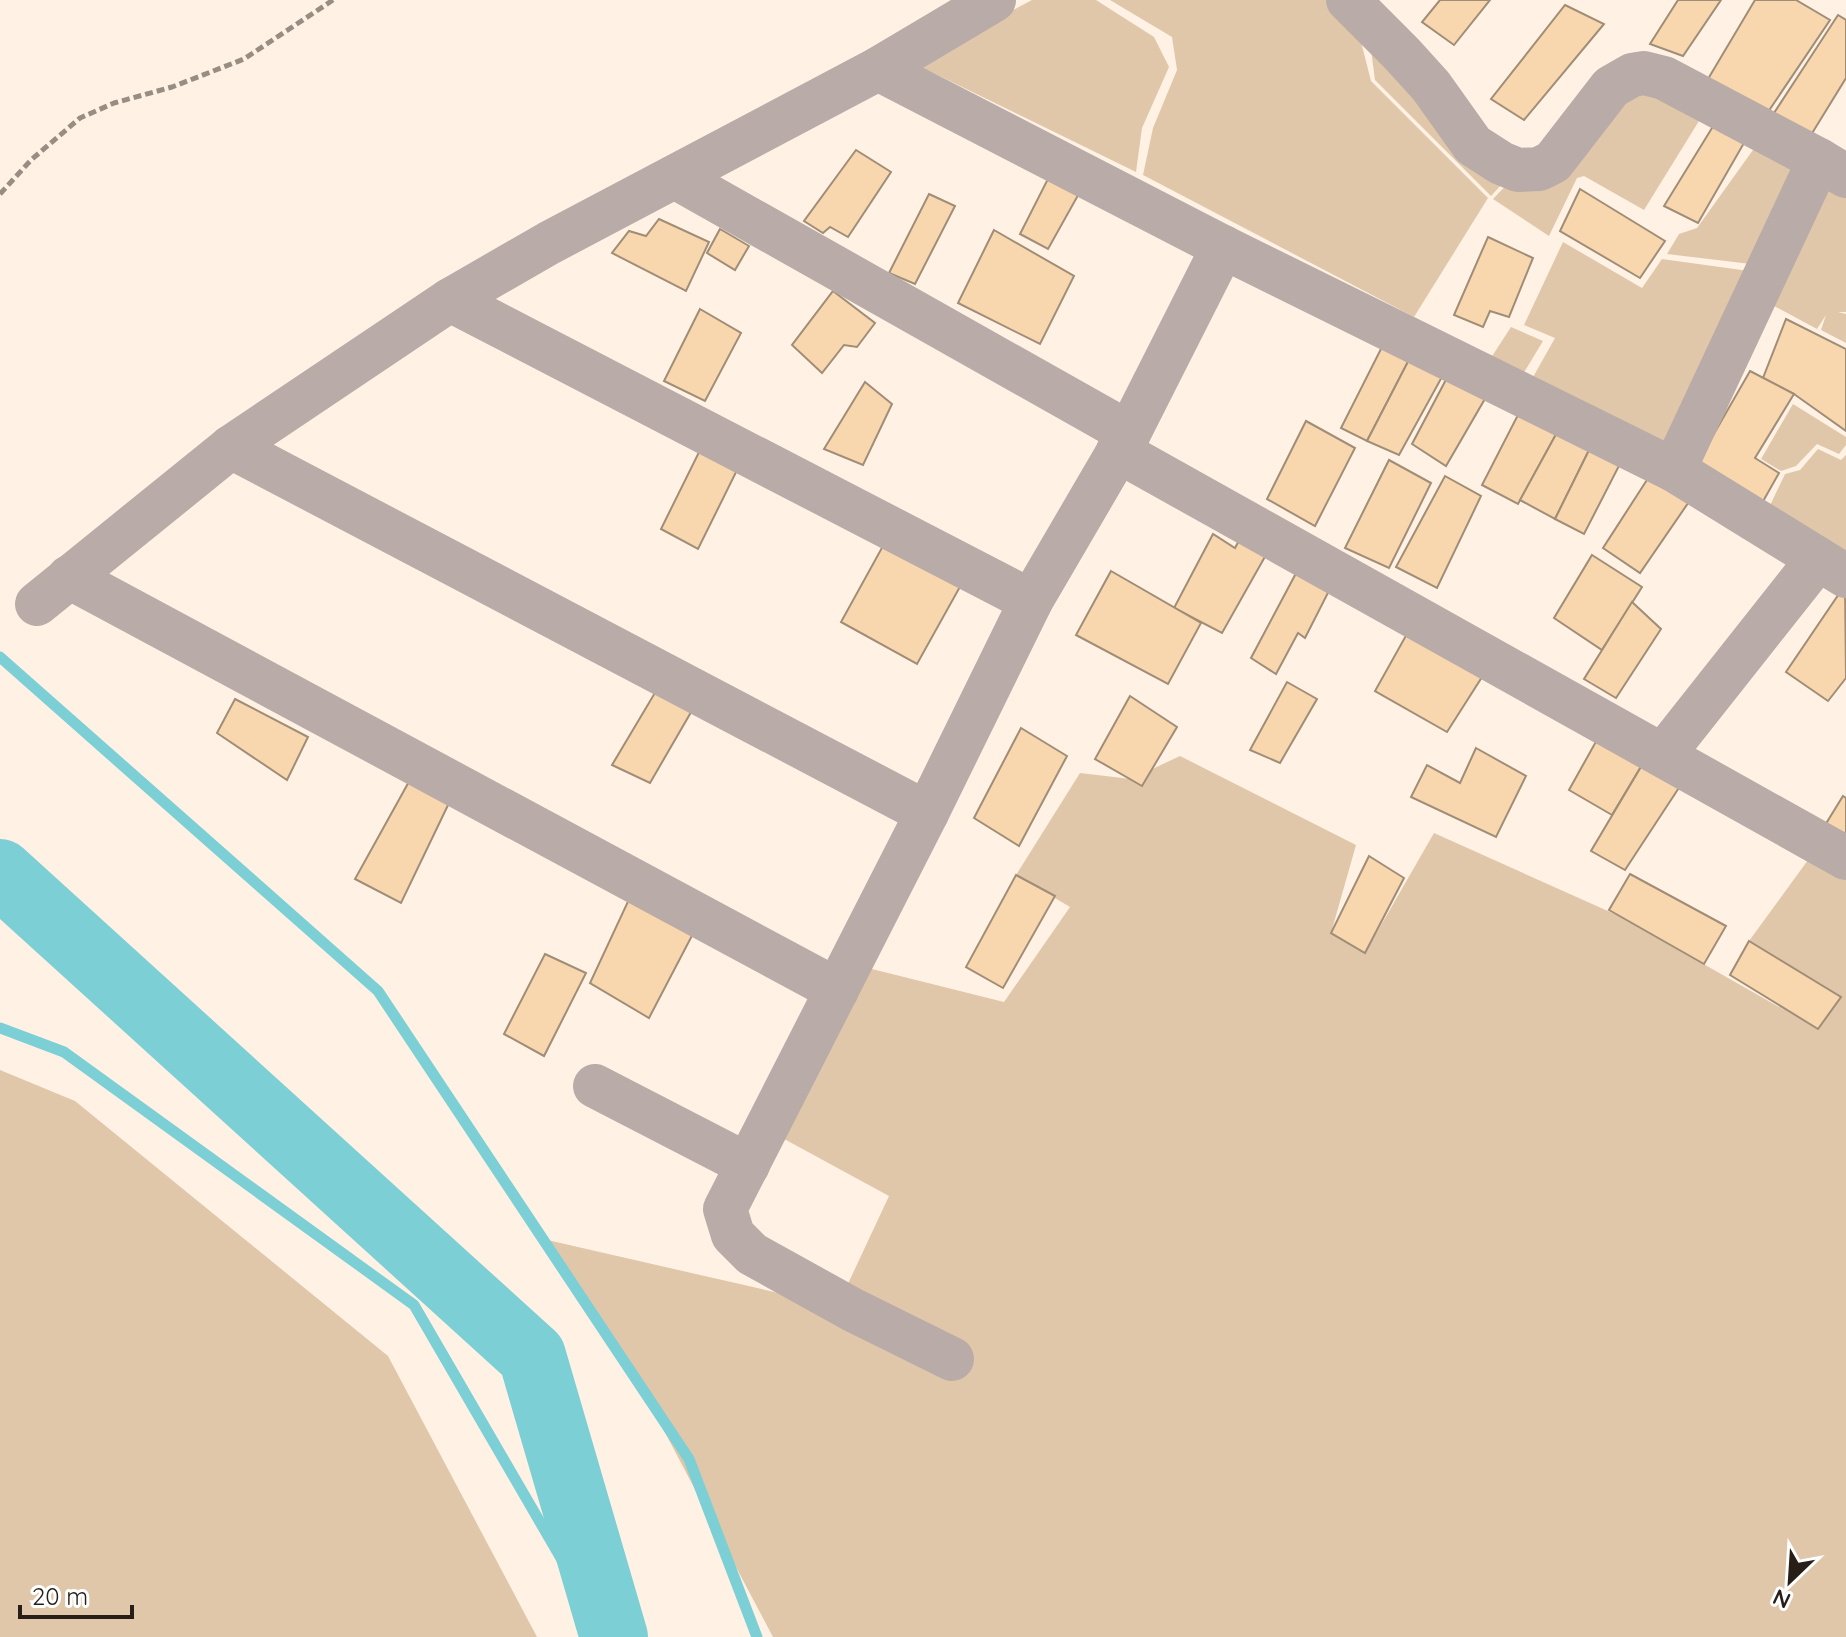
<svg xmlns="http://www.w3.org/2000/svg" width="1846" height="1637" viewBox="0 0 1846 1637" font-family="Quicksand,sans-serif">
<rect width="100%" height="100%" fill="#fff2e4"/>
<g fill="#e0c7a9">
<path d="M1032 0H1096L1154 37 1169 67 1142 128 1136 172 913 63Z"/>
<path d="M1110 0H1333L1357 26 1371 81 1488 198 1414 317 1143 175 1153 128 1177 70 1172 37Z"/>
<path d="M1368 27 1512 173 1491 196 1375 80Z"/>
<path d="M1629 82 1707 108 1644 210 1584 176 1577 178 1549 236 1493 199 1515 176Z"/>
<path d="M1758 143 1805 167 1759 265 1667 254 1679 234 1697 228Z"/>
<path d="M1821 173 1846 187V312H1838L1846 314V343L1821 330 1826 315 1817 329 1763 300Z"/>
<path d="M1563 242 1642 288 1662 259 1756 272 1669 456 1528 386 1555 338 1524 325Z"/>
<path d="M1511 327 1543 341 1520 379 1487 364Z"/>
<path d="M1793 404 1846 437V445L1839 454 1817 444 1796 466 1781 471 1761 459Z"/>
<path d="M1818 449 1841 460 1846 455V551L1764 518 1785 474 1800 470Z"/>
<path d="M1180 756 1356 845 1331 933 1365 953 1434 833 1619 916 1818 1029 1749 941 1816 849 1846 861V1637H773L642 1389 543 1239 853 1310 846 1288 889 1196 775 1134 868 968 1004 1002 1070 907 1016 875 1080 773 1131 779Z"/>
<path d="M0 1070 75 1101 388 1356 537 1637H0Z"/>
</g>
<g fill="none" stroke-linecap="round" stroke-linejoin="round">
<g stroke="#7ccfd5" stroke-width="11">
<path d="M0 657 378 991 689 1459 757 1637"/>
<path d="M0 1028 64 1052 414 1305 605 1634 604 1637"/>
</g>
<path stroke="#7ccfd5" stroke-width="68" d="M0 873 532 1356 614 1637"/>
</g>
<g fill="#f9d7ae" stroke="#a08d77" stroke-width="2">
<path d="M1440 0H1490L1454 45 1422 22Z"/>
<path d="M1678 0H1721L1683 56 1650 44Z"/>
<path d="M1755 0H1796L1830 20 1768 112 1705 84Z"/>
<path d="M1565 5 1604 24 1524 120 1491 99Z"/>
<path d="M1838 15 1846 20V78L1811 135 1774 113Z"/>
<path d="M1720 115 1752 129 1698 223 1664 206Z"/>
<path d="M856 150 891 172 848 237 830 227 823 233 804 221Z"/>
<path d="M1055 165 1086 181 1048 249 1020 234Z"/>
<path d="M1580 189 1665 241 1640 278 1560 231Z"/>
<path d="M929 194 955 206 915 284 889 273Z"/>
<path d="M659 219 709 242 686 291 612 253 629 231 646 236Z"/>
<path d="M720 229 749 246 735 270 707 253Z"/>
<path d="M994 230 1074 276 1040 344 958 303Z"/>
<path d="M1488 237 1533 258 1509 317 1490 311 1483 327 1454 315Z"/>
<path d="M833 291 875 323 857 347 844 345 822 373 792 345Z"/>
<path d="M700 309 741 333 705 401 664 381Z"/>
<path d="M1786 319 1846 349V431L1794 394 1763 378Z"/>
<path d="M1387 337 1414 350 1367 441 1341 428Z"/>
<path d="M1414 350 1448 366 1399 455 1367 441Z"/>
<path d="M1750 371 1794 394 1755 458 1779 473 1757 512 1688 479Z"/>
<path d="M1449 374 1486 397 1446 466 1412 444Z"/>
<path d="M865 382 892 404 863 465 824 449Z"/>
<path d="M1522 407 1560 427 1518 504 1482 485Z"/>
<path d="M1306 421 1355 448 1315 526 1267 499Z"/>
<path d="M1560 427 1593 442 1555 519 1520 500Z"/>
<path d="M704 442 742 460 698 549 661 529Z"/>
<path d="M1593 442 1623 458 1584 534 1555 519Z"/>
<path d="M1389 460 1431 483 1389 568 1345 548Z"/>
<path d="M1654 469 1695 493 1640 573 1603 548Z"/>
<path d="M1445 476 1481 496 1437 588 1396 567Z"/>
<path d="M1243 533 1271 546 1222 633 1174 608 1213 534 1235 548Z"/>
<path d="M889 535 966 576 917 664 841 622Z"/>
<path d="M1592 555 1642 587 1602 650 1554 618Z"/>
<path d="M1302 562 1334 581 1305 638 1298 633 1276 674 1251 658Z"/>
<path d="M1111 571 1201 623 1168 684 1076 635Z"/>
<path d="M1845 585 1846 678 1828 701 1786 672Z"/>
<path d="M1632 602 1661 629 1616 698 1584 679Z"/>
<path d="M1413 623 1489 666 1447 732 1375 691Z"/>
<path d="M1287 682 1317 699 1280 763 1250 750Z"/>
<path d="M659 686 694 707 650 783 612 765Z"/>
<path d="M1130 696 1177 727 1142 786 1095 759Z"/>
<path d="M235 699 308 737 287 780 217 733Z"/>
<path d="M1021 728 1067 756 1019 846 974 818Z"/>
<path d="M1603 729 1648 755 1612 815 1569 790Z"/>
<path d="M1476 748 1526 776 1496 837 1411 797 1427 765 1460 783Z"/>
<path d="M1648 755 1688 774 1625 870 1591 851Z"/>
<path d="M411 778 449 803 401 903 355 879Z"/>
<path d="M1843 796 1846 798V852L1819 835Z"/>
<path d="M1369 856 1404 878 1365 953 1331 933Z"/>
<path d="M1630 874 1726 926 1704 964 1609 910Z"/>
<path d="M1016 875 1055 896 1003 988 966 967Z"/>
<path d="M631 895 696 928 649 1018 590 983Z"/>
<path d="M1749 941 1841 997 1818 1029 1730 975Z"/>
<path d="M545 954 586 973 544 1056 504 1034Z"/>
</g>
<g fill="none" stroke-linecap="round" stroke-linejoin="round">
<path stroke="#988d82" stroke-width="5" stroke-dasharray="8 4" stroke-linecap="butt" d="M0 194 31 160 80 118 114 103 172 87 244 59 333 0"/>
<g stroke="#b9aba7" stroke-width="44">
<path d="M1348 0 1402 54 1431 86 1473 145 1501 163 1518 170 1539 169 1553 162 1611 87 1632 75 1644 73 1664 78 1819 160"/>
<path d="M878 69 1223 247 1674 470"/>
<path d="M1846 176 1819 160 1674 470 1846 576"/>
<path d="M675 177 1129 433"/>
<path d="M450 300 1031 601"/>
<path d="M231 447 927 813"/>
<path d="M1118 451 1846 858"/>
<path d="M69 577 837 990"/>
<path d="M37 604 231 447 450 300 549 243 878 69 994 0"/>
<path d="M1663 755 1818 559"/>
<path d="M595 1086 748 1165"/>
<path d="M952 1359 853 1310 752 1254 733 1235 725 1209 927 813 1031 601 1129 433 1223 247"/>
</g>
</g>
<g transform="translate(1790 1581) rotate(205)" stroke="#ffffff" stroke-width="6" paint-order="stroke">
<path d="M0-6L14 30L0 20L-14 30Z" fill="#271f17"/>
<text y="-12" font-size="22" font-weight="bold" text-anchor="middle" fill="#271f17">N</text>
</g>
<path d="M20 1605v12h112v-12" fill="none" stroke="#271f17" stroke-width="4"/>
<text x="32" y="1605" font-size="24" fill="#271f17" stroke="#ffffff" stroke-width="6" paint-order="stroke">20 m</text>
</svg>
